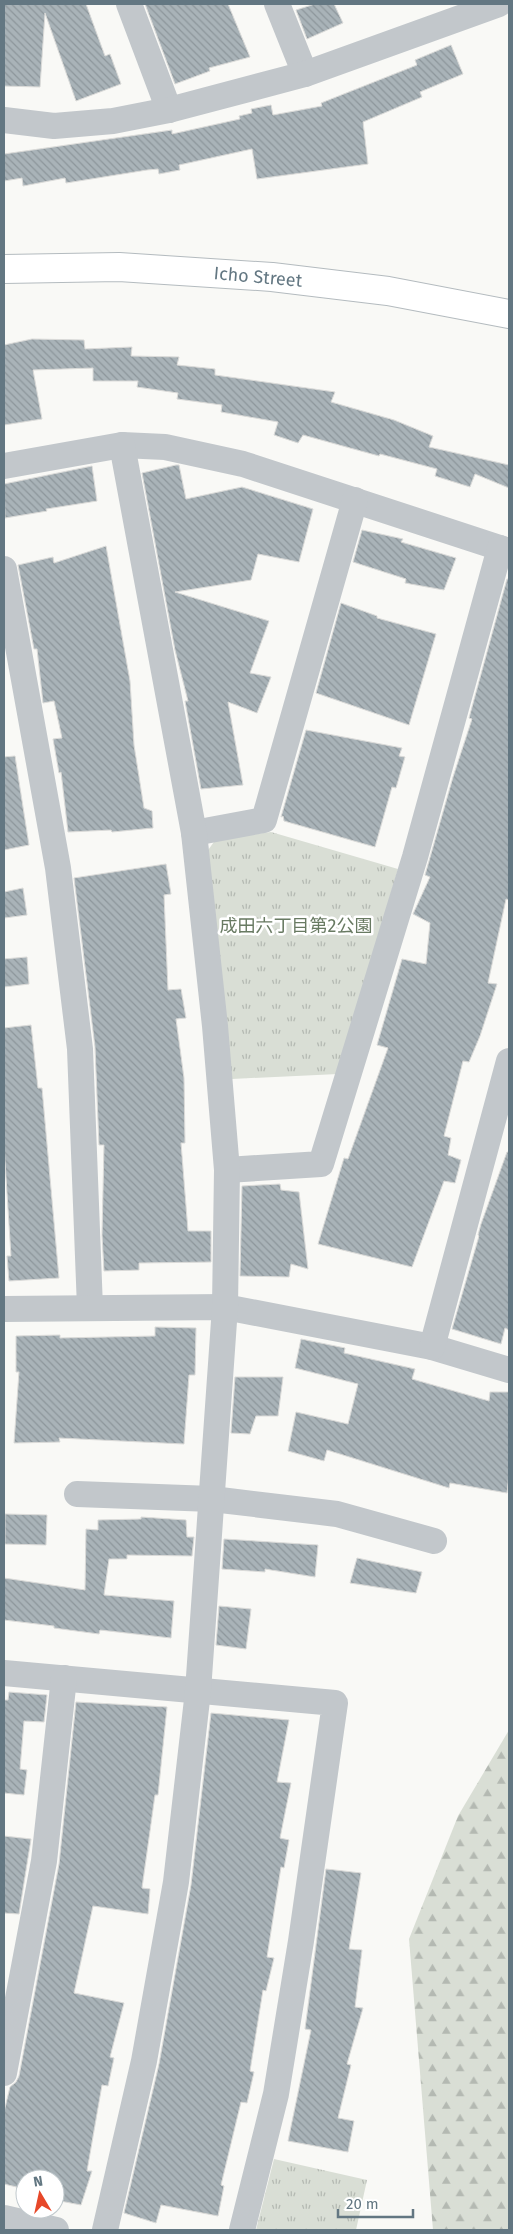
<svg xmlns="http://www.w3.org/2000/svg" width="513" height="2234" viewBox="0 0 513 2234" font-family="'Fira Sans','Noto Sans JP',sans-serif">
<defs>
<pattern id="forest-firs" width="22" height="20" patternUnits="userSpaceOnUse" patternTransform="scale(1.25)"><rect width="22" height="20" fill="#d9ded5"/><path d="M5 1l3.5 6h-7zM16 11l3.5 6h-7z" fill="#b4b9b2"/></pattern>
<pattern id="park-tufts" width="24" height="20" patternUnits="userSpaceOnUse" patternTransform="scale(1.25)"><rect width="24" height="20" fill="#d9ded5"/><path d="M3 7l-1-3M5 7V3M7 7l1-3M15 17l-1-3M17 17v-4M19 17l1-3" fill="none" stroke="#b4b9b2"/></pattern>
<pattern id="building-back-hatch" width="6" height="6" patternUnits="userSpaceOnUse" patternTransform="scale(1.25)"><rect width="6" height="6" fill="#a9b3b8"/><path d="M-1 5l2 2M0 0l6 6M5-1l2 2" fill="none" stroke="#8d969b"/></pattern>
</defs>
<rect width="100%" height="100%" fill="#f9f9f6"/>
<path fill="url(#forest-firs)" d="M509 1730V2230H433L409 1939 458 1816Z"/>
<g fill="url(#park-tufts)">
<path d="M271 832 398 869 338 1074 232 1079 206 853 216 839Z"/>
<path d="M274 2159 367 2180 356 2230H256Z"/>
</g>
<g fill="url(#building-back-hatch)" stroke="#dbdbd9">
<path d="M4 4H86L105 56 110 54 121 84 76 101 45 13 40 87 4 86Z"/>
<path d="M145 4H228L250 57 209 68 210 71 175 84Z"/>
<path d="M315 4H334L343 23 307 39 296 10Z"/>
<path d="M451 45 463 74 420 92 422 97 363 122 368 164 257 179 252 149 179 165 180 170 159 174 158 169 147 170 66 183 65 178 23 186 22 178 4 181V154L172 130V134L240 119 239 116 252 113 251 109 271 105 273 115 322 106 321 103 417 65 415 60Z"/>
<path d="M32 339 84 340 85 349 132 347 131 356 179 357 177 365 215 369V375L335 392 331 402 394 420 433 436 429 447 509 465V488L475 474 470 487 435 476 437 469 380 454 379 456 303 435 298 443 274 435 278 422 221 412 222 405 177 399 178 393 137 387 138 381H93V368L33 370 42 419 4 425V345Z"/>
<path d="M176 465H179L186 499 242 487 313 509 299 562 258 554 251 580 175 592 269 621 250 673 271 677 257 713 228 702 243 785 201 789 185 701H188L175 650 142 473Z"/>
<path d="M92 466 97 501 46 509 47 511 5 518 4 484Z"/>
<path d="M362 530 403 539 401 542 456 558 444 590 405 583 406 579 353 562Z"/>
<path d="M106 546 130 681 134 745 144 808 152 811 153 828 112 832 111 830 68 832 61 772 59 773 53 739 62 738 54 701 43 703 37 649H34L18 565 53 557 54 563Z"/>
<path d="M507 579H509V900L506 899 488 983 497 984 480 1036 469 1062 463 1061 444 1136 451 1138 448 1155 461 1160 455 1183 444 1181 412 1267 318 1244 344 1158 348 1159 388 1048 377 1045 402 959 426 964 430 923 413 914 430 877 425 875 453 777 472 719 469 718Z"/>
<path d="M341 603 377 616V618L436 634 409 725 316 693Z"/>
<path d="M306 730 402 748 399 756 405 757 396 788 392 787 375 847 284 821 283 816 281 817Z"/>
<path d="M15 756 29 845 4 850V757Z"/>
<path d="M166 864 171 894 164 895 168 990 181 989 186 1018 176 1019 184 1078 185 1143H181L188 1231H211V1262L139 1263V1270L104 1271 102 1235 104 1145H99L95 1047 74 878Z"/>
<path d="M23 888 27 915 4 918V892Z"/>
<path d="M27 957 29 984 4 987V959Z"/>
<path d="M31 1025 38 1088H42L59 1278 9 1281 7 1256H11L4 1146V1028Z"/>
<path d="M507 1152H509V1330L505 1328 501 1344 452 1329 479 1236 478 1235 481 1224Z"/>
<path d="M280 1184 281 1190 299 1192 308 1269 291 1264 289 1277 240 1276 242 1186Z"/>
<path d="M155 1327 196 1328 195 1375H189L184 1444 59 1438 60 1442 14 1443 19 1372H16V1336L60 1335V1338L155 1336Z"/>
<path d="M301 1339 345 1348 344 1353 415 1369 412 1379 489 1401 490 1392H509V1474L507 1493 450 1483 449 1488 327 1450 324 1461 288 1451 296 1412 348 1424 358 1384 295 1368Z"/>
<path d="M235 1377H283L278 1416H256L250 1434 231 1433Z"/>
<path d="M5 1514 47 1515 46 1545 5 1544Z"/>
<path d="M141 1517 186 1520 187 1537H194L192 1556 127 1555V1559H109L104 1595 174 1601 171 1638 100 1630 99 1634 54 1628V1626L4 1620V1578L85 1590 86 1529 98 1530V1520L141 1519Z"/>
<path d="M224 1539 318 1545 315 1577 265 1569V1572L222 1569Z"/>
<path d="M357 1558 422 1572 416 1593 350 1583Z"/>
<path d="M219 1606 251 1609 246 1649 216 1645Z"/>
<path d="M9 1692 47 1695 44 1722 24 1721 20 1769 27 1770 24 1795 4 1793V1700H8Z"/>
<path d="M76 1702 167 1707 158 1795H155L142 1888 150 1889 148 1914 93 1906 74 1993 124 2003 110 2057 114 2058 108 2086 102 2085 87 2171H92L81 2205 55 2200V2179H25V2189L4 2184V2112L10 2087 16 2082 19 2076 59 1864Z"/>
<path d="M211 1713 289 1720 277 1782 291 1783 280 1838 289 1840 284 1868 281 1867 267 1957 274 1958 266 1991 263 1990 250 2071 254 2072 247 2103 241 2102 221 2185 224 2186 218 2216 161 2205 156 2223 124 2213 159 2064 191 1885Z"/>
<path d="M4 1836 31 1839 19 1914 4 1913Z"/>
<path d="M326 1869 361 1873 349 1949 362 1950 355 2007 363 2008 347 2064 351 2065 338 2118 354 2121 348 2152 288 2141 311 2030 305 2029Z"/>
</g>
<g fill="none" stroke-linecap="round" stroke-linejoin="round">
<defs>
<path id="secondary" d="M4 269 119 267 272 277 388 291 509 314"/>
</defs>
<use href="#secondary" stroke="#b4bbbf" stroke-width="30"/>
<g stroke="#c2c7cb" stroke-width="26">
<path d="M129 4 169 110"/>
<path d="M277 4 305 74"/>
<path d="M4 120 54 126 113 121 169 110 305 74 499 4"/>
<path d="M4 466 122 445 165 447 243 464 509 551"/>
<path d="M4 569 58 868 80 1049 90 1308"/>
<path d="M194 833 264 820 355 500"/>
<path d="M227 1170 321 1164 415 857 500 548"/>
<path d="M4 1309 225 1307 432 1347 509 1370"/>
<path d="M432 1347 509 1061"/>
<path d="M77 1494 212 1499 337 1514 434 1541"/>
<path d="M4 1673 335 1703 301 1941 276 2094 242 2230"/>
<path d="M4 2073 44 1861 64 1678"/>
<path d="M4 2218 56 2230"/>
<path d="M105 2230 144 2061 176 1882 198 1691 225 1307 227 1170 215 1026 194 833 122 445"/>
</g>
<use href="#secondary" stroke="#fff" stroke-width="28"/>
</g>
<g text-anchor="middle" stroke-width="5" stroke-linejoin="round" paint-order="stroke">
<g font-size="18" fill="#637782" stroke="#fff">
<text transform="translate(258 277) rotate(5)" y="6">Icho Street</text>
</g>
<g font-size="18" fill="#687a62" stroke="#fff">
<text x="296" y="932">成田六丁目第2公園</text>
</g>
</g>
<rect width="513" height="2234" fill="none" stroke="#637782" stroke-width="10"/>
<g transform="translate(40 2194) rotate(351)"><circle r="24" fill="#ffffff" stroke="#c1c9cd"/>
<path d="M0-4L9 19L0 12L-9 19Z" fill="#e74829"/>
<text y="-8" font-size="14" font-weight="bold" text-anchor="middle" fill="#637782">N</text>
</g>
<path d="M338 2209v8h75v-8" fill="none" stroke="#637782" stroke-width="2.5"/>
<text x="346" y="2209" font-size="15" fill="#637782" stroke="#ffffff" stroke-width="4" paint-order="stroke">20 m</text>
</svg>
